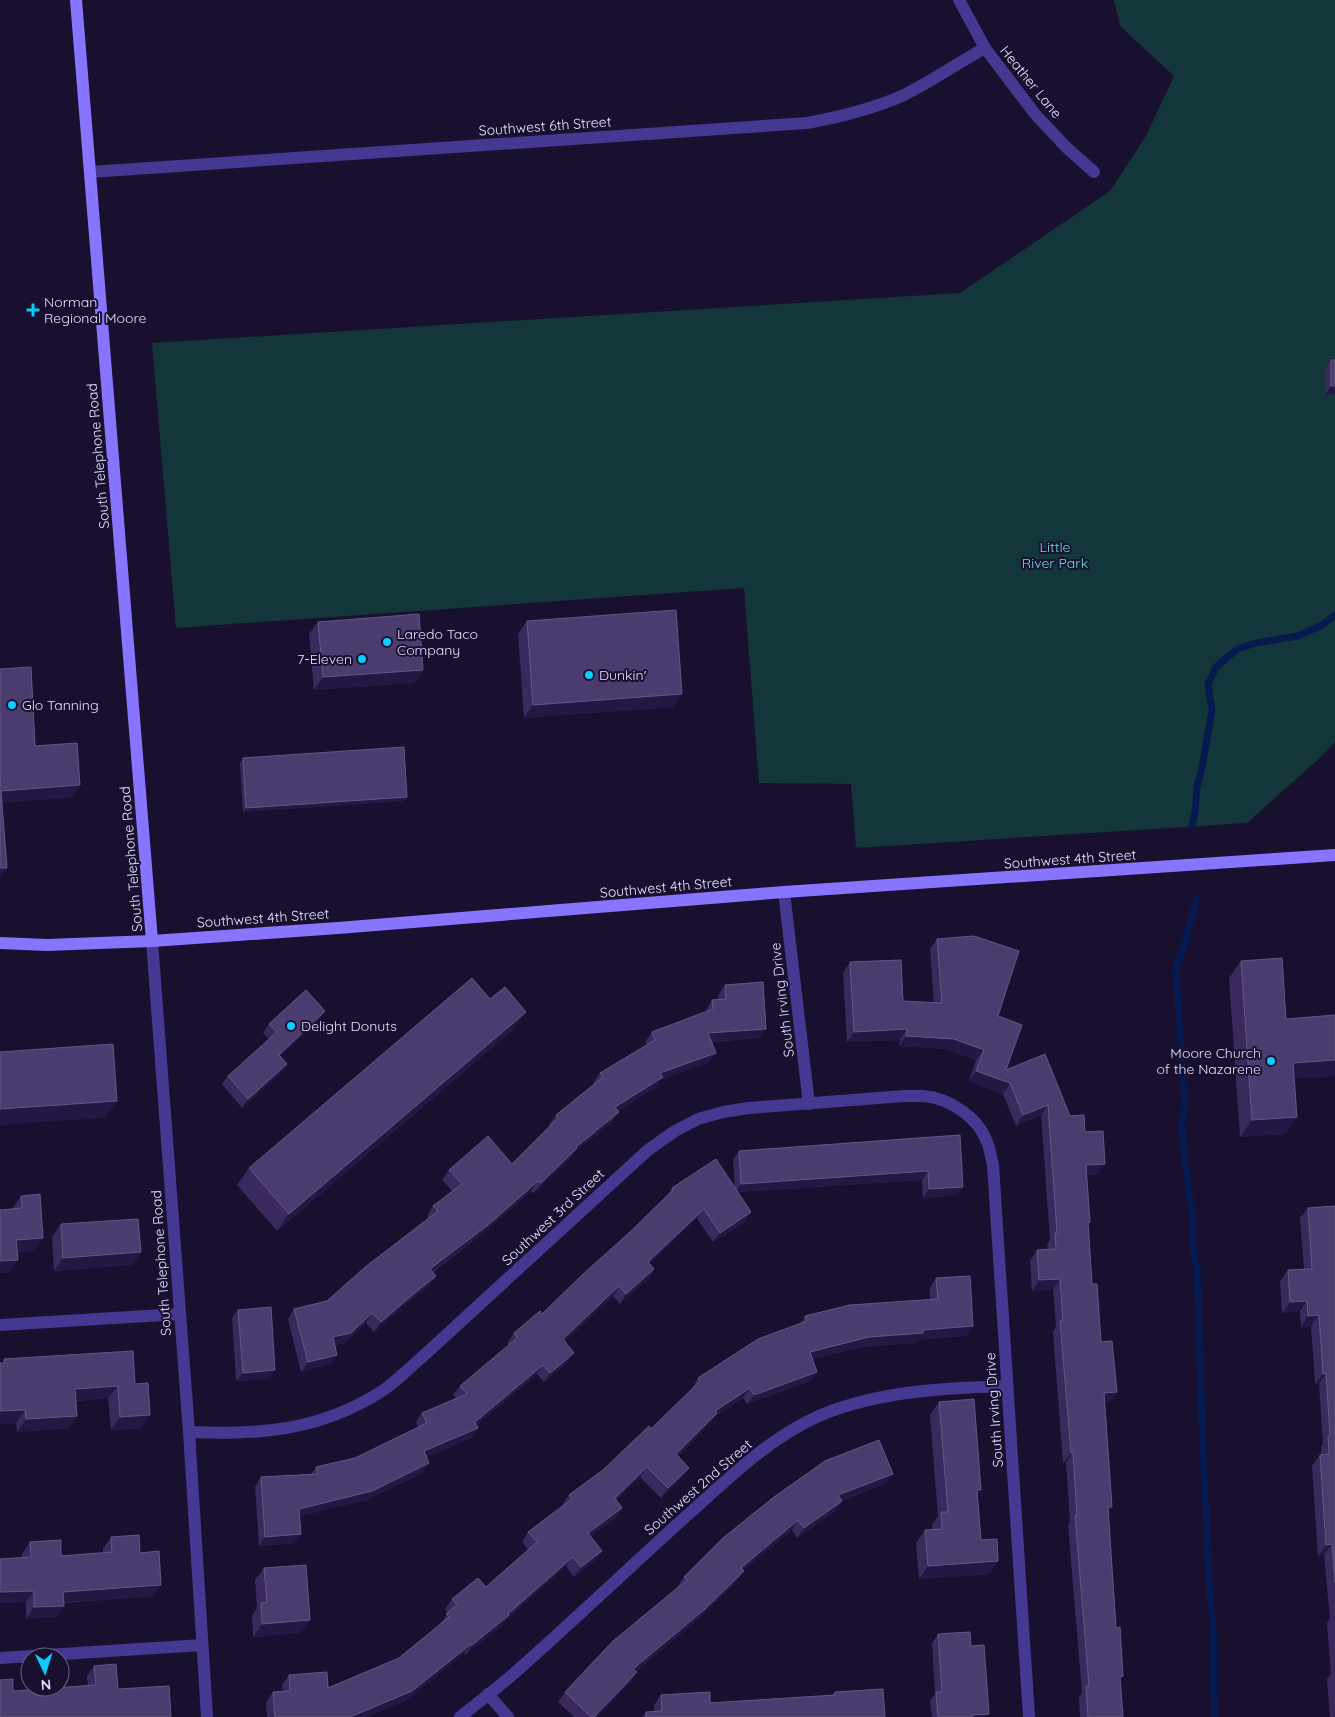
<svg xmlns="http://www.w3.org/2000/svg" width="1335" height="1717" viewBox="0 0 1335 1717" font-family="Quicksand,sans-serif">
<rect width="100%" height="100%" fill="#19102f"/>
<path fill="#123639" d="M1114 0H1335V742L1323 755 1247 823 856 848 851 784 759 783 744 588 176 628 152 343 960 293 1110 191 1146 136 1174 76 1120 26Z"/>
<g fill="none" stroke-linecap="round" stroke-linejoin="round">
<g stroke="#071a50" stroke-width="7">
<path d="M1192 826 1195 812 1197 787 1202 768 1212 710 1208 684 1216 667 1237 649 1256 643 1298 636 1322 625 1335 615"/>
<path d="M1197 899 1176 970 1185 1106 1181 1122 1189 1194C1198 1217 1188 1244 1197 1268L1203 1448 1210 1598 1213 1623 1214 1717"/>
</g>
<g stroke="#453891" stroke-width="12">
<path d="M959 0 985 48 1035 114 1066 147 1094 172"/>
<path d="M90 172 807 123C840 117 873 109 904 95 932 81 958 63 985 48"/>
<path d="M784 892 809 1104"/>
<path d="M0 1325 179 1314"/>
<path d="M189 1432C258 1435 318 1431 379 1393 394 1384 407 1370 420 1359L648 1150 675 1131 698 1119 723 1112 749 1108 904 1096C910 1096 917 1096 923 1096 949 1098 978 1117 987 1142 990 1149 991 1157 993 1165L1029 1717"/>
<path d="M0 1658 202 1645"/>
<path d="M488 1694 508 1717"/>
<path d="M460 1717C480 1701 500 1686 519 1669 574 1620 628 1569 683 1519 726 1481 768 1438 821 1415 879 1391 945 1388 1007 1386"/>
</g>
<path stroke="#453891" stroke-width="12" d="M152 941 189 1432 207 1717"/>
<g stroke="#8775ff" stroke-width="12">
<path d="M76 0 152 941"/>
<path d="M0 943 47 945 152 941 338 928 784 892 1335 855"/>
</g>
</g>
<g fill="#39295d">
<path d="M1331 360 1335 394 1325 395V369Z"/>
<path d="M527 621 673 707 524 718 518 634Z"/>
<path d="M318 622 423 670 414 683 314 690 309 634Z"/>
<path d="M243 758 404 801 243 812 240 763Z"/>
<path d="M937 939 998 1016 1006 1070 1070 1116 1085 1132 1098 1174 1086 1175 1090 1222 1088 1224 1092 1284 1101 1342 1117 1392 1110 1402H1105L1108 1512 1123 1717H1080L1079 1697 1082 1693 1068 1525 1070 1522 1066 1463H1063L1053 1332 1056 1327 1053 1289 1032 1291 1030 1261 1037 1250H1048L1047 1244 1050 1240 1041 1115 1016 1126 1003 1094 969 1081 976 1060 946 1049 899 1046 900 1040 847 1042 843 973 850 962 903 1001 934 1003 930 949Z"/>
<path d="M1241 961 1286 1019 1294 1079 1297 1117 1285 1134 1240 1137 1229 978Z"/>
<path d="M725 985 759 1038 712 1042 716 1053 709 1062 661 1080 656 1087 618 1111 612 1122 574 1152 570 1158 534 1193 531 1191 481 1235 433 1272 436 1276 429 1286 404 1305 374 1332 366 1323 344 1343 335 1345 337 1355 330 1364 301 1372 288 1319 294 1309 327 1301 429 1218 427 1216 433 1206 452 1191 442 1180 449 1170 512 1164 550 1126 549 1125 556 1115 594 1084 593 1083 600 1073 647 1045 645 1042 652 1032 706 1012V1010L712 1000H718V995Z"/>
<path d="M325 1011 319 1020 280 1056 287 1064 281 1073 242 1108 222 1084 228 1076 269 1039 263 1033 269 1024Z"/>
<path d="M514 1029 277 1231 237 1185 249 1168Z"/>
<path d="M960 1135 963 1187 957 1195 923 1198 922 1180 737 1192 751 1212 745 1222 713 1242 697 1218 649 1264 654 1269 648 1279 620 1304 613 1296 565 1341 568 1362 544 1382 537 1374 476 1425 471 1438 426 1457 423 1473 366 1500 300 1516 301 1534 294 1543 259 1546 255 1487 261 1477 311 1474 316 1467 355 1458 418 1427 416 1422 422 1413 456 1398 453 1395 460 1386 509 1345 507 1343 514 1333 542 1314 630 1232 666 1198 672 1188H735L733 1160 739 1151Z"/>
<path d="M21 1196 34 1251 17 1252 18 1260 9 1273H0V1210L12 1209Z"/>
<path d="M1335 1206V1717H1330L1327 1679 1331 1674 1327 1623 1330 1619 1324 1555 1318 1556 1312 1466 1320 1455H1321V1447L1323 1444 1319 1384H1315L1311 1326 1301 1327 1300 1311 1282 1313 1280 1281 1288 1270 1304 1269 1300 1218 1308 1208Z"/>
<path d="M61 1224 141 1252 132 1265 54 1271 52 1237Z"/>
<path d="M936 1278 966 1336 918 1340 916 1343 862 1347 812 1359 817 1372 810 1381 747 1404 743 1398 717 1415 710 1423 678 1456 689 1468 682 1477 661 1498 640 1477 616 1500V1518L590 1536 595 1561 574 1577 566 1566 506 1620 502 1625 465 1655 464 1653 405 1701 367 1717H267L266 1702 273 1692 283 1691 282 1685 289 1675 328 1688 399 1658 440 1625V1624L448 1613 445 1609 452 1599 486 1587 528 1550 522 1542 528 1532 563 1506 562 1505 569 1495 603 1470 651 1429 692 1389 698 1378 800 1324 805 1316 930 1299V1288Z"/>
<path d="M238 1310 269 1379 236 1381 232 1318Z"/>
<path d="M4 1359 135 1384 141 1428 111 1430 108 1398 76 1401 77 1416 68 1428 17 1432 16 1423 0 1424V1363H2Z"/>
<path d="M939 1402 977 1495 981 1540 998 1561 989 1574 919 1579 916 1543 925 1530H932V1525L938 1516 930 1415Z"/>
<path d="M886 1483 842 1501 835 1511 797 1538 792 1530 743 1570 737 1581 699 1618 636 1671 630 1682 597 1717H574L558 1702 565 1692 678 1587H677L684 1577 723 1538Z"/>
<path d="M111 1537 140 1553 153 1596 64 1603V1606L56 1617 26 1619V1602L0 1603V1559L22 1557V1554L30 1542 61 1556 103 1553V1549Z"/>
<path d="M264 1568 301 1633 253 1637 252 1616 257 1608 255 1580Z"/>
<path d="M938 1634 971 1646 987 1717H932L930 1701 935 1694 932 1643Z"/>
<path d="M94 1666 118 1689 13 1691 88 1686 87 1676Z"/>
<path d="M835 1692 885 1717H642L646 1712 654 1711V1705L661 1695 710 1703 832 1696Z"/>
</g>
<g fill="#241743">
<path d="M1331 386H1335V394L1325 395Z"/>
<path d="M423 670 414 683 314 690 323 677Z"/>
<path d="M682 694 673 707 524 718 533 705Z"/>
<path d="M80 785 71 798 0 803 1 791Z"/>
<path d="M407 797 404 801 243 812 246 808Z"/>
<path d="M0 868H7L0 877Z"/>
<path d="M325 1011 319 1020 273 1063 279 1055Z"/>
<path d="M526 1012 514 1029 277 1231 289 1214Z"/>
<path d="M766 1029 759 1038 702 1042 708 1033Z"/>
<path d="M907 1029 900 1040 847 1042 854 1032Z"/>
<path d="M906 1036 954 1039 984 1050 976 1060 946 1049 899 1046Z"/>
<path d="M716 1053 709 1062 661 1080 656 1087 608 1117 615 1107 660 1073Z"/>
<path d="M1335 1060V1076L1281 1080 1293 1063Z"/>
<path d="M287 1064 281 1073 242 1108 248 1099Z"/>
<path d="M976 1071 1010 1083 1003 1094 969 1081Z"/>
<path d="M117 1101 105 1118 0 1125V1109Z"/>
<path d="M1048 1105 1041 1115 1016 1126 1023 1115Z"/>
<path d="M619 1112 612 1122 574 1152 570 1158 534 1193 541 1183 576 1147Z"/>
<path d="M1297 1117 1285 1134 1240 1137 1252 1120Z"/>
<path d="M1105 1164 1098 1174 1079 1175 1086 1165Z"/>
<path d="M928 1171 922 1180 735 1192 741 1184Z"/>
<path d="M538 1181 531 1191 481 1235 423 1278 430 1269Z"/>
<path d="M963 1187 957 1195 923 1198 929 1189Z"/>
<path d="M704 1209 697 1218 641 1272 648 1262Z"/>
<path d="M751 1212 745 1222 713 1242 720 1233Z"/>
<path d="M43 1238 34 1251 7 1253 16 1240Z"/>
<path d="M141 1252 132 1265 54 1271 63 1258Z"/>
<path d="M18 1260 9 1273H0V1261Z"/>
<path d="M654 1269 648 1279 620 1304 626 1294Z"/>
<path d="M436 1276 429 1286 404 1305 374 1332 381 1322 411 1296Z"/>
<path d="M1060 1279 1053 1289 1032 1291 1039 1280Z"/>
<path d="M619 1286 613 1296 557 1349 563 1339Z"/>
<path d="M1307 1301 1300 1311 1282 1313 1290 1302Z"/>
<path d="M372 1313 366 1323 344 1343 326 1347 333 1337Z"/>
<path d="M1319 1315 1311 1326 1301 1327 1308 1316Z"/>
<path d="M973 1326 966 1336 918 1340 916 1343 862 1347 803 1362 810 1352 869 1337 923 1330Z"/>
<path d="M574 1353 568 1362 544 1382 550 1373Z"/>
<path d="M337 1355 330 1364 301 1372 308 1362Z"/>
<path d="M543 1365 537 1374 468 1431 475 1422Z"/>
<path d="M275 1370 269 1379 236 1381 243 1373Z"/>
<path d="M817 1372 810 1381 747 1404 754 1395Z"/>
<path d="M1326 1373 1319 1384H1315L1323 1374Z"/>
<path d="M118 1386 108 1398 66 1401 75 1389Z"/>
<path d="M750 1388 743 1398 717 1415 710 1423 669 1464 676 1454 715 1411Z"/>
<path d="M1117 1392 1110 1402 1097 1403 1104 1393Z"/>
<path d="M25 1410 16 1423 0 1424V1411Z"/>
<path d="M150 1415 141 1428 111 1430 120 1417Z"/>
<path d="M77 1416 68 1428 17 1432 26 1419Z"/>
<path d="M478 1428 471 1438 417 1461 424 1451Z"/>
<path d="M1073 1452 1066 1463H1063L1071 1453Z"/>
<path d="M429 1463 423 1473 366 1500 293 1518 299 1509Z"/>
<path d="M647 1467 640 1477 608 1508 615 1498Z"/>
<path d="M689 1468 682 1477 661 1498 668 1488Z"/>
<path d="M893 1474 886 1483 831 1505 838 1495Z"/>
<path d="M842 1501 835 1511 797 1538 804 1528Z"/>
<path d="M1108 1507H1112L1105 1517Z"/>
<path d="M622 1508 616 1518 581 1543 588 1533Z"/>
<path d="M798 1520 792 1530 734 1577 741 1568Z"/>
<path d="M301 1534 294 1543 259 1546 265 1537Z"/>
<path d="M1332 1544 1324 1555 1318 1556 1326 1545Z"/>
<path d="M602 1551 595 1561 574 1577 581 1567Z"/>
<path d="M573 1557 566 1566 506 1620 502 1625 465 1655 472 1645Z"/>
<path d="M998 1561 989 1574 919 1579 928 1566Z"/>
<path d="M744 1571 737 1581 699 1618 627 1678 633 1669Z"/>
<path d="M161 1585 153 1596 55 1603 63 1592Z"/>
<path d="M34 1591 26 1602 0 1603V1592Z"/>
<path d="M64 1606 56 1617 26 1619 34 1607Z"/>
<path d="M310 1620 301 1633 253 1637 262 1624Z"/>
<path d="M471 1644 464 1653 405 1701 367 1717H350Z"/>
<path d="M637 1672 630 1682 597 1717H594Z"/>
<path d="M989 1714 987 1717H971L972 1715Z"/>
</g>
<g fill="#4b3c6f" stroke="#645685">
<rect x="1331" y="360" width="4" height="26"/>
<path d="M676 610 682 694 533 705 527 621Z"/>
<path d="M419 614 423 670 323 677 318 622Z"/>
<path d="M31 667 35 746 77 743 80 785 1 791 0 777V669Z"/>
<path d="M404 747 407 797 246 808 243 758Z"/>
<path d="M0 791H1L7 868H0Z"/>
<path d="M974 936 1019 951 998 1016 1022 1025 1006 1070 1045 1054 1070 1116 1084 1115 1085 1132 1103 1131 1105 1164 1086 1165 1090 1222H1088L1092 1284H1097L1101 1342 1112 1341 1117 1392 1104 1393 1112 1507H1108L1116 1628 1120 1627 1123 1676 1120 1677 1123 1717H1088L1086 1686H1089L1075 1515H1077L1073 1452 1071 1453 1060 1321H1063L1060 1279 1039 1280 1037 1250 1056 1249 1055 1233H1057L1048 1105 1023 1115 1010 1083 976 1071 984 1050 954 1039 906 1036 907 1029 854 1032 850 962 901 960 903 1001 942 1003 937 939Z"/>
<path d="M1282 958 1286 1019 1335 1015V1060L1293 1063 1297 1117 1252 1120 1241 961Z"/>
<path d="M472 978 490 999 505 987 526 1012 289 1214 249 1168Z"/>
<path d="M763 982 766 1029 708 1033 716 1053 660 1073 663 1077 615 1107 619 1112 576 1147 577 1148 541 1183 538 1181 488 1225 430 1269 436 1276 411 1296 381 1322 372 1313 351 1333 333 1337 337 1355 308 1362 294 1309 327 1301 364 1268 438 1211 433 1206 462 1184 449 1170 488 1136 512 1164 558 1118 556 1115 603 1077 600 1073 655 1040 652 1032 713 1009 712 1000 726 999 725 985Z"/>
<path d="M306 990 325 1011 279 1055 287 1064 248 1099 228 1076 277 1032 269 1024Z"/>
<path d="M113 1044 117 1101 0 1109V1052Z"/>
<path d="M960 1135 963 1187 929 1189 928 1171 741 1184 739 1151Z"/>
<path d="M716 1159 751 1212 720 1233 704 1209 648 1262 654 1269 626 1294 619 1286 563 1339 574 1353 550 1373 543 1365 475 1422 478 1428 424 1451 429 1463 372 1491 299 1509 301 1534 265 1537 261 1477 318 1474 316 1467 355 1458 427 1423 422 1413 467 1394 460 1386 517 1338 514 1333 540 1311 542 1314 581 1276 630 1232 673 1190 672 1188Z"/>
<path d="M40 1194 43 1238 16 1240 18 1260 0 1261V1210L22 1208 21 1196Z"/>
<path d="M1335 1206V1583L1332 1544 1326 1545 1320 1455 1329 1454 1328 1436H1330L1326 1373 1323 1374 1319 1315 1308 1316 1307 1301 1290 1302 1288 1270 1312 1269 1308 1208Z"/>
<path d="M138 1219 141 1252 63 1258 61 1224Z"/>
<path d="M970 1276 973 1326 923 1330V1333L869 1337 810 1352 817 1372 754 1395 750 1388 715 1411 717 1413 676 1454 689 1468 668 1488 647 1467 615 1498 622 1508 588 1533 602 1551 581 1567 573 1557 508 1614 509 1615 472 1645 471 1644 412 1691 350 1717H275L273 1692 290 1691 289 1675 327 1672 328 1688 399 1658 449 1617 446 1614 457 1605 452 1599 478 1578 486 1587 537 1542 528 1532 572 1499 569 1495 603 1470 649 1426 651 1429 700 1381 698 1378 758 1339 807 1321 805 1316 850 1305 938 1299 936 1278Z"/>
<path d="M271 1307 275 1370 243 1373 238 1310Z"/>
<path d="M133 1351 135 1384 148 1383 150 1415 120 1417 118 1386 75 1389 77 1416 26 1419 25 1410 0 1411V1363H5L4 1359Z"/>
<path d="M974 1399 981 1490H977L981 1540 997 1539 998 1561 928 1566 925 1530 942 1529 941 1512H948L939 1402Z"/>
<path d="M879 1440 893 1474 838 1495 842 1501 804 1528 798 1520 741 1568 744 1571 705 1609 633 1669 637 1672 594 1717H591L565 1692 613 1641 687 1580 684 1577 723 1538 774 1497 825 1461Z"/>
<path d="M139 1535 140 1553 159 1551 161 1585 63 1592 64 1606 34 1607V1591L0 1592V1559L31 1557 30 1542 61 1540V1556L112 1552 111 1537Z"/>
<path d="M306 1565 310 1620 262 1624 261 1603 267 1602 264 1568Z"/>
<path d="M970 1632 971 1646 984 1645 989 1714 972 1715 973 1717H938L936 1692H942L938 1634Z"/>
<path d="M116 1664 118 1689 169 1686 171 1717H0V1680L13 1679V1691L96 1685 94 1666Z"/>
<path d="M883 1689 885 1717H646V1712L662 1711 661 1695 710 1692V1703L835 1695V1692Z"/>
</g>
<g fill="#0accff" stroke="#19102f" stroke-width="2">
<path d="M30.5 302.5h5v5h5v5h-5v5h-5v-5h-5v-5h5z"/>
<circle cx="387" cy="642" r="5"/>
<circle cx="362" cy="659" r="5"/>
<circle cx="589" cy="675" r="5"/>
<circle cx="12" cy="705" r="5"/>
<circle cx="291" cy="1026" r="5"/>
<circle cx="1271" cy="1061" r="5"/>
</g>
<g text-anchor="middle" stroke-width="4" stroke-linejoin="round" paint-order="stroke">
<g font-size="14" fill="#e5deff" stroke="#19102f">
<text transform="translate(1031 82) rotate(51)" y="5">Heather Lane</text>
<text transform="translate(545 126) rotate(-4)" y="5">Southwest 6th Street</text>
<text transform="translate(98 456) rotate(-95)" y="5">South Telephone Road</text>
<text transform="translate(131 859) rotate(-95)" y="5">South Telephone Road</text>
<text transform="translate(1070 859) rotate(-4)" y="5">Southwest 4th Street</text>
<text transform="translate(666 887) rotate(-5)" y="5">Southwest 4th Street</text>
<text transform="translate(263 918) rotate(-4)" y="5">Southwest 4th Street</text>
<text transform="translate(782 1000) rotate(-97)" y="5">South Irving Drive</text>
<text transform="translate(553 1217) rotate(-43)" y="5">Southwest 3rd Street</text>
<text transform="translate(161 1263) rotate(-94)" y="5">South Telephone Road</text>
<text transform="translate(994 1410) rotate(-94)" y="5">South Irving Drive</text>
<text transform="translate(698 1487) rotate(-41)" y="5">Southwest 2nd Street</text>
</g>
<g font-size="14" fill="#e5deff" stroke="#19102f" text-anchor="start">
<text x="44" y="307">Norman<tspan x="44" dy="16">Regional Moore</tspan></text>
<text x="397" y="639">Laredo Taco<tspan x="397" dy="16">Company</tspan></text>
<text x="352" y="664" text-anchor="end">7-Eleven</text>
<text x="599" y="680">Dunkin'</text>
<text x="22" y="710">Glo Tanning</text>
<text x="301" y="1031">Delight Donuts</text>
<text x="1261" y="1058" text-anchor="end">Moore Church<tspan x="1261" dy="16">of the Nazarene</tspan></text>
</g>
<g font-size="14" fill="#5fe9d6" stroke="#19102f">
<text x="1055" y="552">Little<tspan x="1055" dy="16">River Park</tspan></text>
</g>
</g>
<g transform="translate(45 1672) rotate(176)"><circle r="24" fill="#19102f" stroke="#6b6282"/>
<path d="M0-4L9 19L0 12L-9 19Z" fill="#0accff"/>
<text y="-8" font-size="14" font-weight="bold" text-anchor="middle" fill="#e5deff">N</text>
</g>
</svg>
